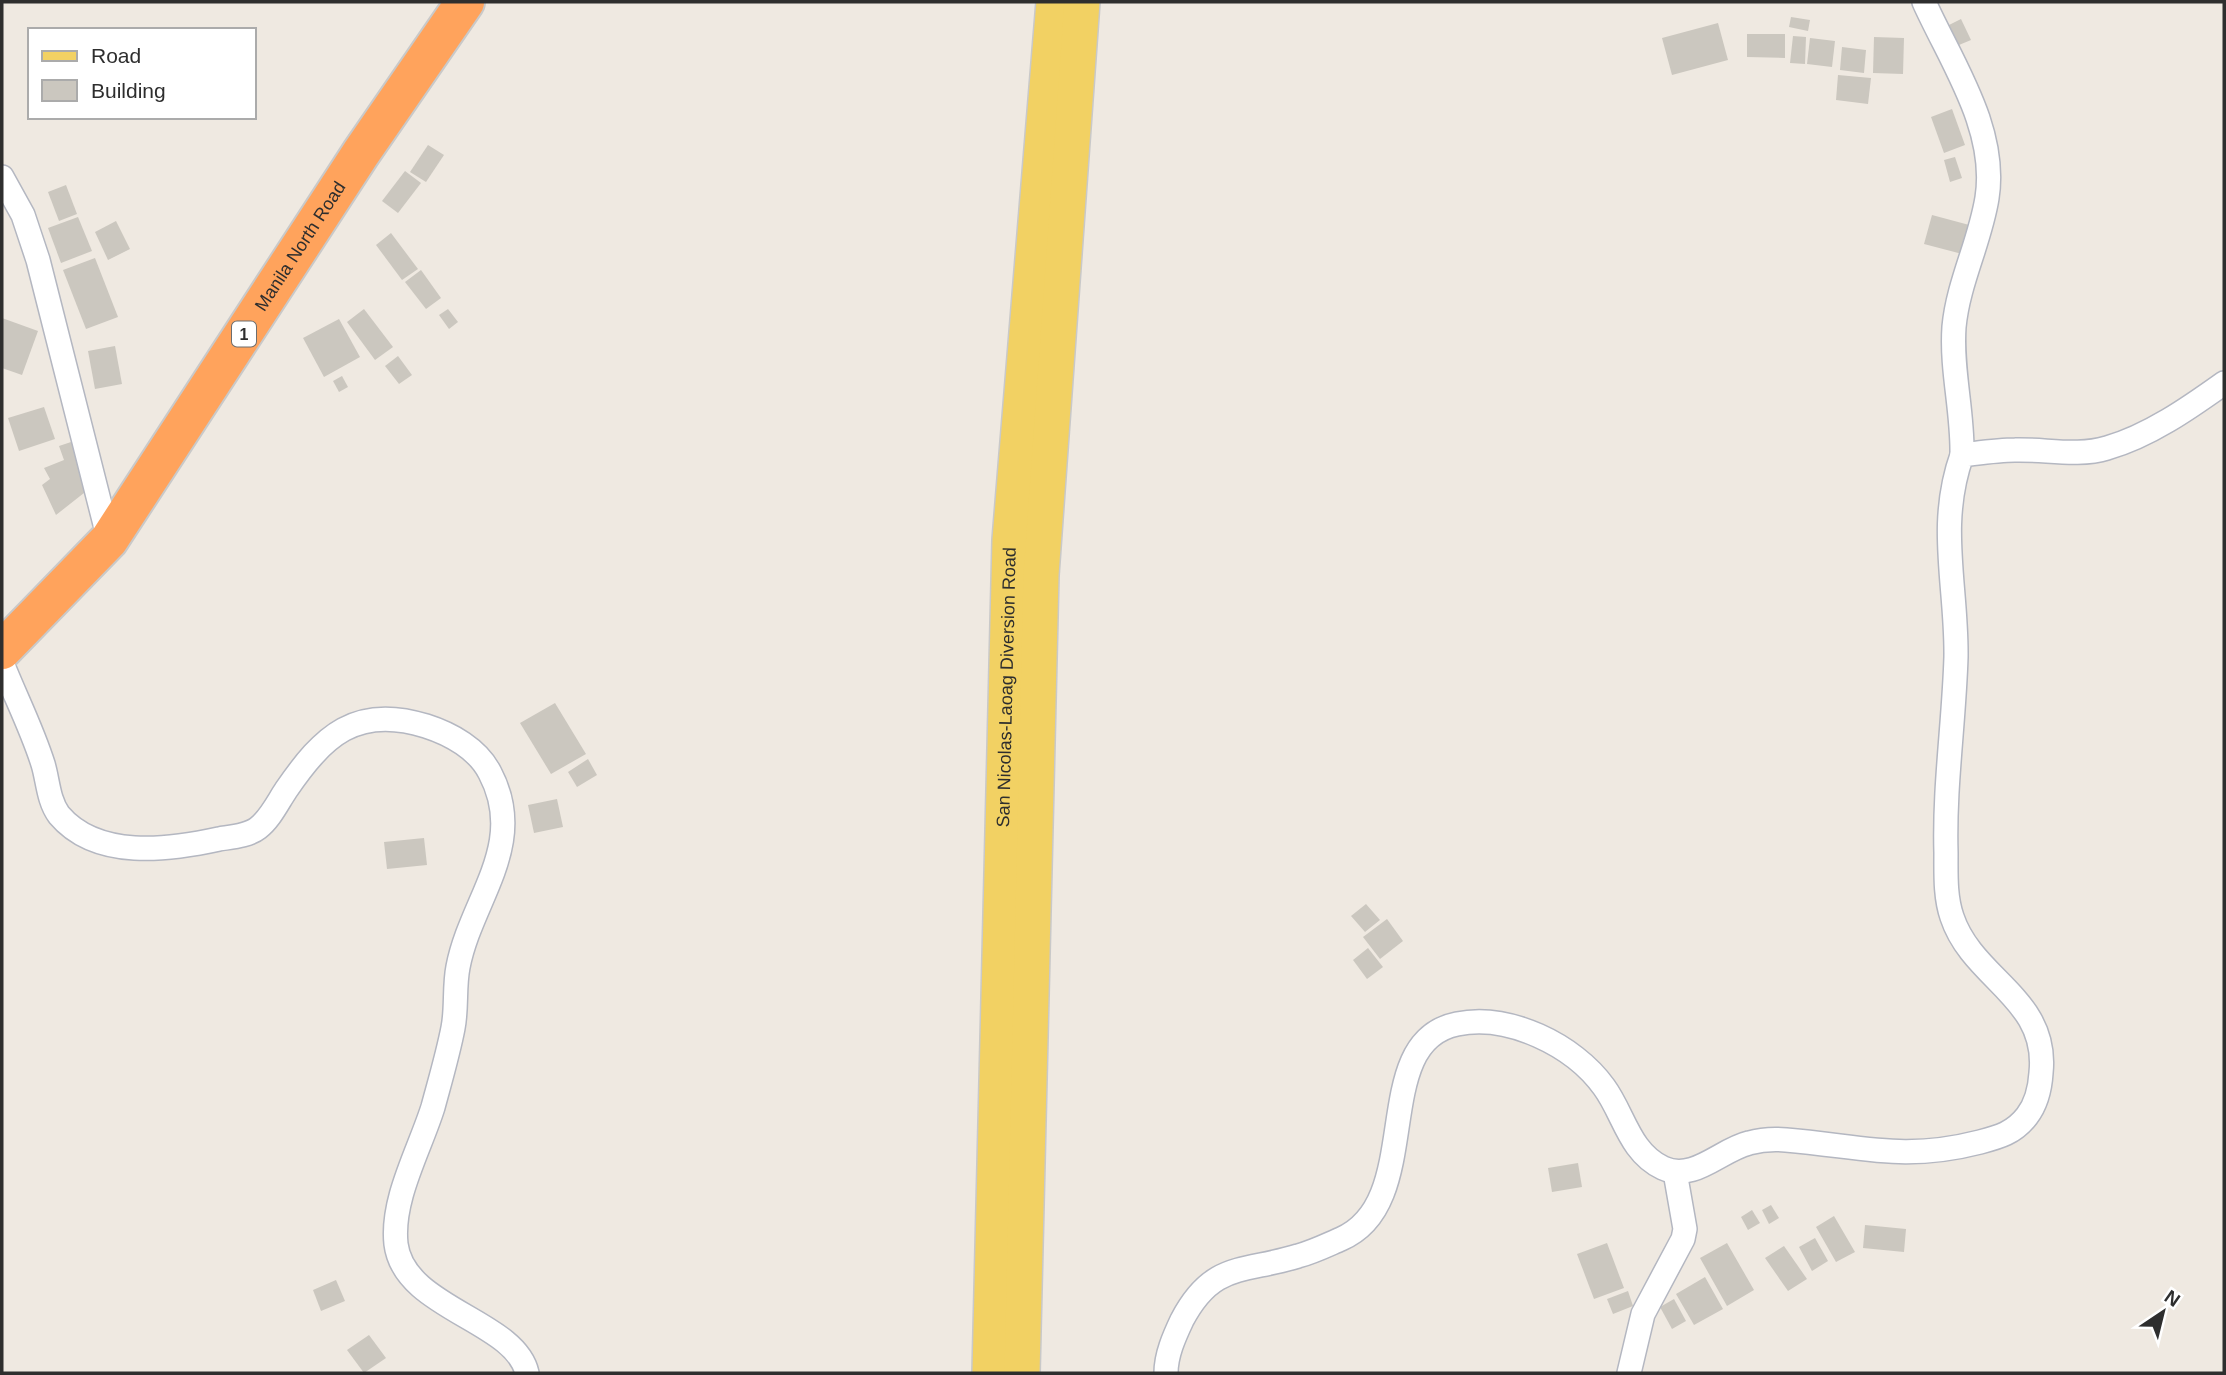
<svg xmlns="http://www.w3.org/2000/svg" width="2226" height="1375" viewBox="0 0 2226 1375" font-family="Helvetica,sans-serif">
<rect width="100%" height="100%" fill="#efe9e1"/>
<g fill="#cbc7bf">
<path d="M1791 17 1810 20 1808 31 1789 27Z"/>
<path d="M1961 19 1971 40 1959 45 1949 25Z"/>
<path d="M1718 23 1728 60 1672 75 1662 38Z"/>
<path d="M1747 34H1785V58L1747 57Z"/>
<path d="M1793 36 1806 37 1805 64 1790 63Z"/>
<path d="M1874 37 1904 38 1903 74 1873 73Z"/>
<path d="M1810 38 1835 41 1832 67 1807 64Z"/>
<path d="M1842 47 1866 50 1864 73 1840 70Z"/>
<path d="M1838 75 1871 78 1868 104 1836 100Z"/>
<path d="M1952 109 1965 145 1944 153 1931 117Z"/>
<path d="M428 145 444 155 426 182 410 172Z"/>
<path d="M1955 157 1962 178 1950 182 1944 160Z"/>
<path d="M405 171 421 183 398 213 382 201Z"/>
<path d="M66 185 77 214 59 221 48 192Z"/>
<path d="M1932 215 1973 226 1966 255 1924 244Z"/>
<path d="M78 217 92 251 61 263 48 228Z"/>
<path d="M116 221 130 249 108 260 95 232Z"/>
<path d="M391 233 418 269 402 280 376 245Z"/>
<path d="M95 258 118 317 86 329 63 270Z"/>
<path d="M421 270 441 298 426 309 405 282Z"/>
<path d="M364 309 393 347 375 360 347 322Z"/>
<path d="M448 309 458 322 449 329 439 315Z"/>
<path d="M2 318 38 331 22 375 2 368Z"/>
<path d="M339 319 360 357 324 377 303 338Z"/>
<path d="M115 346 122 384 95 389 88 351Z"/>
<path d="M398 356 412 375 399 384 385 366Z"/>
<path d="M342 376 348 387 339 392 333 381Z"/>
<path d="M44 407 55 439 19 451 8 418Z"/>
<path d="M80 439 89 489 56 515 42 485 50 479 44 468 64 460 59 446Z"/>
<path d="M555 703 586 754 551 774 520 723Z"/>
<path d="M588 759 597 775 577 787 568 772Z"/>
<path d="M557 799 563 827 534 833 528 805Z"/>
<path d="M424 838 427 865 387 869 384 842Z"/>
<path d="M1366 904 1380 920 1365 932 1351 916Z"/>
<path d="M1387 919 1403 941 1380 959 1363 937Z"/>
<path d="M1368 948 1383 967 1367 979 1353 960Z"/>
<path d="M1578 1163 1582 1187 1552 1192 1548 1168Z"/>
<path d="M1771 1205 1779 1218 1769 1224 1762 1210Z"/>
<path d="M1752 1210 1760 1223 1748 1230 1741 1217Z"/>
<path d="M1834 1216 1855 1252 1836 1262 1816 1227Z"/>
<path d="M1865 1225 1906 1229 1904 1252 1863 1248Z"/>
<path d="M1815 1238 1828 1261 1812 1271 1799 1247Z"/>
<path d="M1607 1243 1624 1288 1594 1299 1577 1254Z"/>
<path d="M1727 1243 1754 1290 1727 1306 1700 1258Z"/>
<path d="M1784 1246 1807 1279 1788 1291 1765 1258Z"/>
<path d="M1705 1277 1723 1309 1694 1325 1676 1294Z"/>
<path d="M336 1280 345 1301 321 1311 313 1290Z"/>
<path d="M1628 1291 1633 1306 1613 1314 1607 1299Z"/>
<path d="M1674 1299 1686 1321 1672 1329 1660 1307Z"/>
<path d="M369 1335 386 1358 364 1373 347 1350Z"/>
</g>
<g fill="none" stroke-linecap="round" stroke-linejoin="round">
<defs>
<g id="street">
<path d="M1924 2C1951 62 1998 129 1987 198 1980 242 1958 283 1954 327 1951 370 1963 412 1962 455"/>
<path d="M2 177 23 215 38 260 109 540"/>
<path d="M2 663C15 696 32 729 43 764 48 780 48 800 59 815 97 860 169 850 219 839 231 837 248 836 258 828 270 819 278 802 286 790 323 736 356 704 426 726 451 734 478 749 490 773 528 845 471 899 458 967 454 987 457 1008 453 1028 448 1054 440 1081 433 1107 420 1149 391 1199 396 1244 404 1309 515 1320 527 1373"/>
<path d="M1166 1373C1166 1355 1174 1337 1182 1320 1213 1261 1244 1273 1298 1256 1313 1252 1327 1245 1341 1239 1427 1202 1367 1042 1457 1024 1508 1013 1574 1045 1604 1087 1624 1114 1629 1152 1663 1168 1694 1182 1720 1150 1749 1143 1760 1140 1775 1139 1786 1140 1861 1146 1902 1162 1980 1142 1999 1137 2014 1133 2027 1116 2037 1103 2040 1089 2041 1073 2049 998 1973 980 1952 917 1945 897 1946 874 1946 853 1944 787 1954 723 1956 657 1957 586 1937 525 1962 455 1979 453 1998 450 2015 450 2045 449 2078 457 2107 448 2149 436 2189 408 2224 383"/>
<path d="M1629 1373 1643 1314 1683 1239 1685 1229 1675 1172"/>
</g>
<g id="primary">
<path id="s1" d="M990 1373 1010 540 1054 2"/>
<path d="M1022 1373 1041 575 1082 2"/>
</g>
<g id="highway">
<path id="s2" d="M2 650 109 540 361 153 465 2"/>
</g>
</defs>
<use href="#street" stroke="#b4b7c1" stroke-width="26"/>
<use href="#primary" stroke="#c9c9c9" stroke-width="38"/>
<use href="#highway" stroke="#c9c9c9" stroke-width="42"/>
<use href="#street" stroke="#fff" stroke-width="23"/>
<use href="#primary" stroke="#f2d163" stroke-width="35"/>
<use href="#highway" stroke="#ffa35c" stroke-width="38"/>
</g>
<g text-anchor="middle" stroke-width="7" stroke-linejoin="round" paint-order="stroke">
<rect fill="#fff" stroke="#6d6d6d" stroke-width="2" x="232" y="321.5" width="24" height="25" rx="5"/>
<g font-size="16" font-weight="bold" fill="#2e2e2e">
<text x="244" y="340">1</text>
</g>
<g font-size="18" fill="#2e2e2e" stroke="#fff">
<text dy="6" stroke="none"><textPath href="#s2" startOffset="504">Manila North Road</textPath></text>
<text dy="6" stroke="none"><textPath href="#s1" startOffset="686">San Nicolas-Laoag Diversion Road</textPath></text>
</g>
</g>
<rect width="2226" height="1375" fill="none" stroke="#2e2e2e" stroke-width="7"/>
<rect x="28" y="28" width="228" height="91" fill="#ffffff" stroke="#ababab" stroke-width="2"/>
<rect x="42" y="51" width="35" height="10" fill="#f2d163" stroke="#ababab" stroke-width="2"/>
<text x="91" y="63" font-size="21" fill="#2e2e2e">Road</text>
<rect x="42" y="80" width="35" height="21" fill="#cbc7bf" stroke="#ababab" stroke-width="2"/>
<text x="91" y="98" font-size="21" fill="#2e2e2e">Building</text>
<g transform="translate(2163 1312) rotate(35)" stroke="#ffffff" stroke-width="5" paint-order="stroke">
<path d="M0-5L12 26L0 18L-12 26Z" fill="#2e2e2e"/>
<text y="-10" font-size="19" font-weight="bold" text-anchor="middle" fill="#2e2e2e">N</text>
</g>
</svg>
